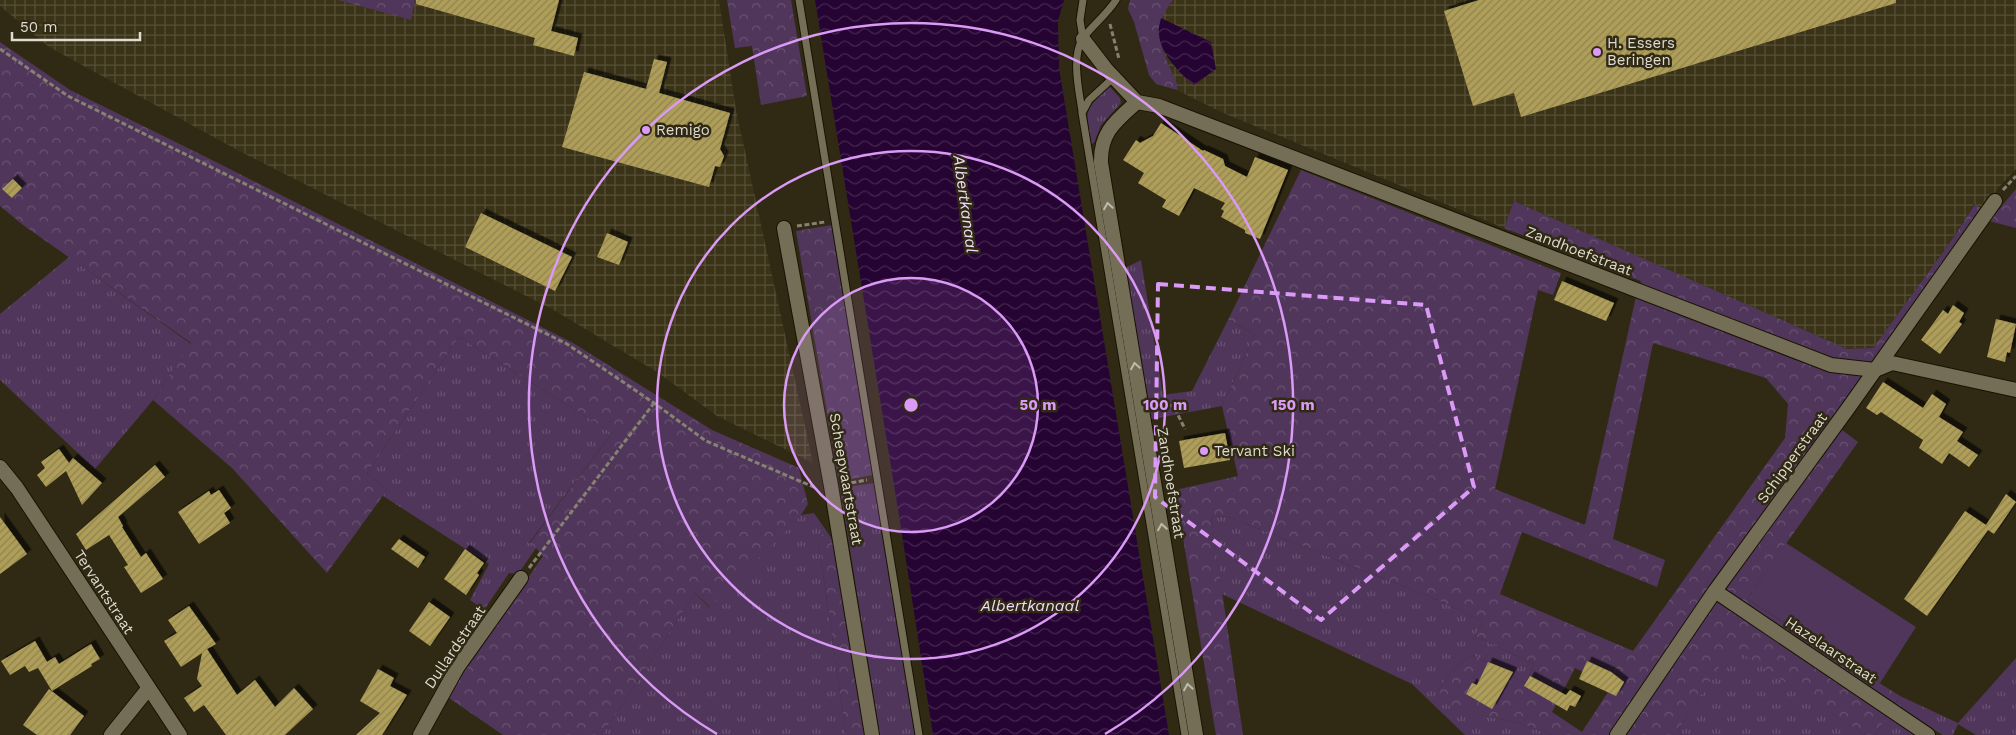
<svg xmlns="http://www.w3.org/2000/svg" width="2016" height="735" viewBox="0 0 2016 735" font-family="'Work Sans',sans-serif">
<defs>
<pattern id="industrial-grid" width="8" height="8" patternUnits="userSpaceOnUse" patternTransform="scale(1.25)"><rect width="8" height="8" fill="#3a3317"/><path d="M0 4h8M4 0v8" fill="none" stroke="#565038"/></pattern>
<pattern id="grass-tufts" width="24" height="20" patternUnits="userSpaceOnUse" patternTransform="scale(1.25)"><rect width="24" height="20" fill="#50365b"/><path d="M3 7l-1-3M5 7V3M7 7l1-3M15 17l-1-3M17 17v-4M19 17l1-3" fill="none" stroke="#695272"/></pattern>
<pattern id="forest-crowns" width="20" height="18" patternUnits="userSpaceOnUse" patternTransform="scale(1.25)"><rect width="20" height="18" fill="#50365b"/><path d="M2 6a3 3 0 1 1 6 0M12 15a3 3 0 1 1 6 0" fill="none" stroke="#695272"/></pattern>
<pattern id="water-waves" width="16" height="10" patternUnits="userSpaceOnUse" patternTransform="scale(1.25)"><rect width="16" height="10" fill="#250332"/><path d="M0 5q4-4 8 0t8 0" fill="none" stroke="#44274f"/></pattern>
<pattern id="building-hatch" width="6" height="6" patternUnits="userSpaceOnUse" patternTransform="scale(1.25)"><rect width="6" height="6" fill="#af9e59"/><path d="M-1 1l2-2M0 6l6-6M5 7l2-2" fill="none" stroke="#8f8251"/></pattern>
<filter id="shadow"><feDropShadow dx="4.5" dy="-4.5" stdDeviation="0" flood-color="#0009"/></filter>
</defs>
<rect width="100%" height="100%" fill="#302a15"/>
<g fill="url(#industrial-grid)">
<path d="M0 0H338L411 20 415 0H719L736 110 813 463 717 416 657 372 552 309 241 152 49 47 0 6Z"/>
<path d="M1173 0H2016V169L1999 187 1983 210 1974 204 1949 244 1873 348 1847 349 1514 201 1504 228 1221 112 1177 90 1176 84 1158 37 1164 12Z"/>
</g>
<g fill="url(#grass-tufts)">
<path d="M1109 86 1120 98 1121 103 1101 125 1094 143 1091 144C1085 109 1084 111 1109 86Z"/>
<path d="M69 257 191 344 153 400 95 469 0 380V314Z"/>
<path d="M1141 260 1163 395 1192 391 1228 320 1255 334 1222 406 1147 420 1125 268Z"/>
<path d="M459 337 612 433 529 543 536 548 518 574 509 573 484 610 470 600 489 564 383 496 387 490 367 473Z"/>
<path d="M875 483 915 735H880L840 488Z"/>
<path d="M814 513 830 536 824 533 819 545 846 735H602L695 593 709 607 801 515Z"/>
<path d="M1211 516 1229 517 1438 600 1483 622 1475 636 1534 664 1526 684 1473 655C1458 664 1447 674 1439 690L1480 715 1519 723 1552 735H1465L1412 684 1222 594Z"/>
<path d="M1732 646 1865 735H1682L1678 730Z"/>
<path d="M2016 658V735H1976L1958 724 1953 735H1943L1894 706 1900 696 1958 723Z"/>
<path d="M1887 716 1917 735H1875Z"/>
</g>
<g fill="url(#forest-crowns)" fill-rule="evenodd">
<path d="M338 0H415L411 20Z"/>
<path d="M727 0H791L807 96 761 105 752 46 735 48Z"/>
<path d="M1130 0H1173C1148 31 1164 52 1177 84V90L1156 84 1149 75 1134 22 1128 9Z"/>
<path d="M0 42 70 90 208 158 573 343 712 430 799 468 808 504 801 515 789 528 710 607 695 593 602 735H503L449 698 465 670 543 556 536 548 529 544 612 433 459 337 367 473 387 490 327 573 232 468 153 400 191 343 23 225 0 206Z"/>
<path d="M1301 170 1561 273 1553 295 1538 290 1495 489 1585 525 1635 301 1641 281 1504 228 1514 201 1847 349 1873 348 1949 244 1975 204 1983 210 1834 424 1858 442 1747 599 1900 696 1875 735H1865L1732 647 1678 730 1682 735H1552L1519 723 1480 715 1447 705 1439 690C1447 674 1458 664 1473 655L1526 684 1534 664 1475 636 1483 622 1438 600 1229 517 1211 516 1243 735H1216L1175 490 1238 476 1222 406 1255 334 1228 320ZM1653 343 1766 378 1788 404 1785 438 1633 651 1500 594 1522 532 1657 587 1665 560 1613 539ZM1575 668 1612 686 1582 732 1552 712Z"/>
<path d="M2016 189V228L1989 221Z"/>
<path d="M832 225 873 475 839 481 796 231Z"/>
<path d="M824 533 830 536 834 543 849 625 865 735H846L819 545 821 536Z"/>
</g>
<path fill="#50365b" d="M1786 543 1916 627 1880 683 1747 599Z"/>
<g fill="url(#water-waves)">
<path d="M815 0H1064L1058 21 1059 68 1169 735H933L901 528Z"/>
<path d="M1161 18 1211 42 1216 69 1194 85C1180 74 1160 53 1159 34 1158 29 1160 23 1161 18Z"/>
</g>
<g fill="url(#building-hatch)" filter="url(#shadow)">
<path d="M416 0H559L551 31 578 38 574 56 533 45 535 38 416 4Z"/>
<path d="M1479 0H1896V3L1521 117 1514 93 1473 106 1444 11Z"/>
<path d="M654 59 667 62 659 93 730 113 720 149 724 156 720 167 715 166 709 187 562 147 584 72 646 89Z"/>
<path d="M1161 123 1203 151 1204 150 1223 159 1225 166 1247 177 1255 157 1288 170 1260 239 1245 233V230L1221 217 1224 211 1221 209 1225 203 1194 188 1179 216 1162 207 1166 200 1138 183 1144 173 1123 160 1136 140 1140 143 1153 136Z"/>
<path d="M13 179 22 188 12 198 2 189Z"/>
<path d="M481 213 572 257 555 291 465 247Z"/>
<path d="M607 233 628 242 619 265 597 257Z"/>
<path d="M1562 281 1614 303 1606 321 1554 300Z"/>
<path d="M1953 305 1964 313 1959 322 1962 324 1940 354 1921 340 1943 310 1948 314Z"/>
<path d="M1996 319 2016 324 2010 353 2007 352 2005 362 1987 357Z"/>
<path d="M1883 382 1923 408 1932 394 1946 404 1939 417 1963 432 1957 441 1978 455 1969 467 1949 453 1942 464 1919 448 1923 440 1881 412 1877 415 1866 408Z"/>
<path d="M1225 433 1230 460 1184 468 1179 441Z"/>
<path d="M59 449 69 463 73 458 102 483 82 505 66 471 46 487 37 475 45 468 41 462Z"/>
<path d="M155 465 165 477 118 517 123 526 122 527 141 557 146 553 163 579 141 593 124 567 128 565 109 535 86 550 76 534Z"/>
<path d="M219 490 231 508 224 513 230 523 199 544 178 512 209 491 211 495Z"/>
<path d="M2006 494 2016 502 1994 534 1988 530 1927 616 1904 599 1965 511 1986 525Z"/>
<path d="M0 517 27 554 0 574Z"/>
<path d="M399 539 425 557 418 568 391 549Z"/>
<path d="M465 549 484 563 477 573 479 575 466 595 444 579Z"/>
<path d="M429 602 450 617 430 646 409 631Z"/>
<path d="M189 606 216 644 207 649 237 695 255 680 275 707 294 688 313 709 285 735H226L204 705 194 712 184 698 202 686 197 679 202 653 181 667 164 641 177 633 168 620Z"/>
<path d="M35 641 47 662 55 657 59 664 91 644 100 659 91 664 92 666 52 691 38 668 29 672 25 666 10 675 1 661Z"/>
<path d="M1587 661 1611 672 1624 682 1616 696 1579 679Z"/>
<path d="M1488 662 1513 672 1492 709 1466 694 1472 683 1477 685Z"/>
<path d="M378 669 394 678 390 686 407 695 382 735H356L380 713 360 701Z"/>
<path d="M1530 676 1566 695 1570 690 1581 696 1575 707 1570 705 1567 711 1524 686Z"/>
<path d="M49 689 84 716 70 735H37L23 725Z"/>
</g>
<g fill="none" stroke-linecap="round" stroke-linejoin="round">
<defs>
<g id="service">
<path d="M799 0 919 735"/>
<path d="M1083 39 1080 20 1083 0"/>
<path d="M1114 77 1089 100 1082 113 1185 735"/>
<path d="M1082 111C1079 91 1071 56 1083 38 1093 25 1107 14 1116 0"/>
</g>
<g id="minor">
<path d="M1083 39 1106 69 1137 102 1159 106 1831 365 1875 370 1892 363 2016 390"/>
<path d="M1137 102C1116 121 1100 132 1101 163L1196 735"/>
<path d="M784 228 831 486 872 735"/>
<path d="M0 467 17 488 180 735"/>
<path d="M1715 591 1928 735"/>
<path d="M111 735 148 689"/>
<path d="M420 735 457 668 521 578"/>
<path d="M1617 735 1715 591 1849 407 1995 201"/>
</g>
</defs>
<use href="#service" stroke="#181301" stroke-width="9"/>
<use href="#minor" stroke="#181301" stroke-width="16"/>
<g stroke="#868170" stroke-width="3" stroke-dasharray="5 2.5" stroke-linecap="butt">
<path d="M1110 24 1119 59"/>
<path d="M0 49 68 96 567 344 654 403 706 441 816 488"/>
<path d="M2003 190 2016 176"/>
<path d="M797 226 825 222"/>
<path d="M1155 409 1173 405 1185 429"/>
<path d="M844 484 867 480"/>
<path d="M529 568 654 403"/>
</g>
<use href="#service" stroke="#746e57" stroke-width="7"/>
<use href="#minor" stroke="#746e57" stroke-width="14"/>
</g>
<defs><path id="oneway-chevron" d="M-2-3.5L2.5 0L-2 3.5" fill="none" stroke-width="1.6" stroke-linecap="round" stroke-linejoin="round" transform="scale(1.25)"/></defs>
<g stroke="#bfbbab">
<use href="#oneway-chevron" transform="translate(1108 206) rotate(-99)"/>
<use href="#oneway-chevron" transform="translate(1135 366) rotate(-99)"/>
<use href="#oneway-chevron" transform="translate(1162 527) rotate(-99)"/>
<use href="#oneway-chevron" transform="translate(1188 687) rotate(-99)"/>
</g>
<path fill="none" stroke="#da9af6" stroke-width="4" stroke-dasharray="10 6" stroke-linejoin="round" d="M1158 284 1426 305 1474 487 1321 620 1155 497Z"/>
<circle cx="911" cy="405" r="127" fill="#da9af6" fill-opacity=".12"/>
<g fill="none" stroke="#da9af6" stroke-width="2.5">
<circle cx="911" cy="405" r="127"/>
<circle cx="911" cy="405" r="254"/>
<path d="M717 734A382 382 0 1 1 1105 734"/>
</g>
<g fill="#da9af6" stroke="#302a15" stroke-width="2">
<circle cx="1597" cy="52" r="5"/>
<circle cx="646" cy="130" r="5"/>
<circle cx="1204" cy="451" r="5"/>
</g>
<g text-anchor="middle" stroke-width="5" stroke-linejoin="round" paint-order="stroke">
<g font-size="15" fill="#dfdccf" stroke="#302a15" text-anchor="start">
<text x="1607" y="48">H. Essers<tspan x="1607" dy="17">Beringen</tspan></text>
<text x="656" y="135">Remigo</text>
<text x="1214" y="456">Tervant Ski</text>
</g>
<g font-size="15" fill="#dfdccf" stroke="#302a15">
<text transform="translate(1579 251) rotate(21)" y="5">Zandhoefstraat</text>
<text transform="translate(1792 458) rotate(-54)" y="5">Schipperstraat</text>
<text transform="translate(846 479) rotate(80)" y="5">Scheepvaartstraat</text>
<text transform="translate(1171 483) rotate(81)" y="5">Zandhoefstraat</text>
<text transform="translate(104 592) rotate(57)" y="5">Tervantstraat</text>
<text transform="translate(455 647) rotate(-56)" y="5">Dullardstraat</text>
<text transform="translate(1831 650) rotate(34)" y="5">Hazelaarstraat</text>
</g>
<g font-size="16" font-style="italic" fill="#f0dafa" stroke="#302a15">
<text transform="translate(966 204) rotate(82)" y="6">Albertkanaal</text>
<text x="1030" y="611">Albertkanaal</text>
</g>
</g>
<circle cx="911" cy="405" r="8" fill="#da9af6" stroke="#302a15" stroke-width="2.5"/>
<g font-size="15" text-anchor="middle" font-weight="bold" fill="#da9af6" stroke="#302a15" stroke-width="5" stroke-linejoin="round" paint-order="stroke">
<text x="1038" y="410">50 m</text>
<text x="1165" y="410">100 m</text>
<text x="1293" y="410">150 m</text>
</g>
<path d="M12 32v8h128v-8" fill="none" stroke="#dfdccf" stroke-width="2.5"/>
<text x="20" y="32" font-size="15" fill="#dfdccf" stroke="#302a15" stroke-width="4" paint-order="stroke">50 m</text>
</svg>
